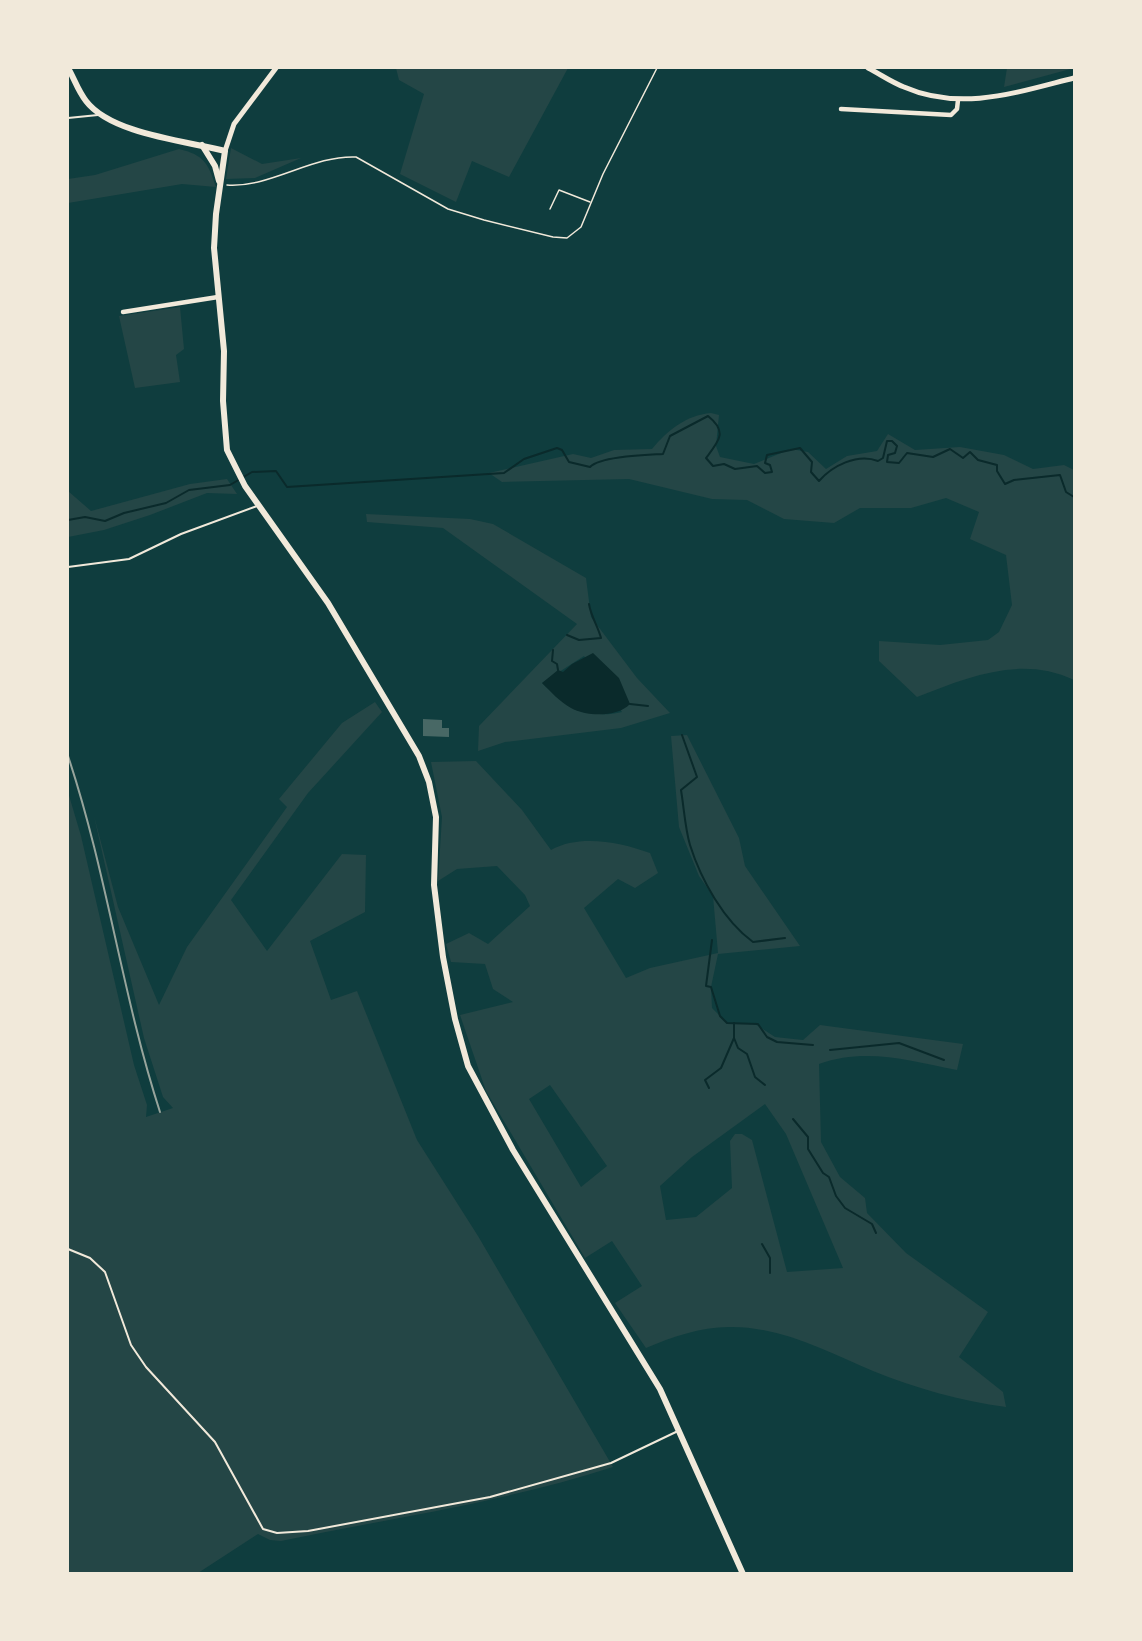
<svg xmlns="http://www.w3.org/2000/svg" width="1142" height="1641" viewBox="0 0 1142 1641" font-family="Ubuntu,sans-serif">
<rect width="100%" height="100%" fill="#0f3d3e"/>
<g fill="#244646" fill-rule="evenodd">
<path d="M396 68H568L509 177 472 161 456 202 400 174 424 94 399 80Z"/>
<path d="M1007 68H1074L1004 87Z"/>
<path d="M231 148 262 164 301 158 255 178 226 179Z"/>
<path d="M179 149C204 155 208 163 216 187L182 184 68 203V179L95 175Z"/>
<path d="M180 307 184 349 176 355 180 382 135 388 119 316Z"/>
<path d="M711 413 719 415 716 446 720 457 754 464 791 449 808 452 826 469 847 456 877 451 888 434 915 450 960 447 1004 455 1033 469 1064 465 1074 470V680C1021 655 968 677 917 697L879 661V641L940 645 988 640 999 632 1012 605 1006 555 970 539 979 512 946 498 911 508H860L834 523 784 519 747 500 712 499 629 479 502 482 489 473 573 454 591 458 614 450 652 449C667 431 686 415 711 413Z"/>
<path d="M227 479 237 494 207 493 150 515 104 530 68 537V491L91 511 190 484Z"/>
<path d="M366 514 470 519 493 524 586 578 591 617 637 678 670 713 621 728 505 742 478 751 479 726 577 624 443 528 367 522ZM584 656 622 712C588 720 566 706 542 683Z"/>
<path d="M375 702 382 712 308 793 231 900 267 951 342 854 366 855 365 912 310 941 331 1000 357 991 417 1140 478 1236 613 1467C505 1502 392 1518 281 1541L270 1540 258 1534 198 1573H68V792L81 836 134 1065 147 1105 146 1117 173 1108 163 1097 144 1038 94 816 118 907 159 1005 187 947 287 807 279 799 342 723Z"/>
<path d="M687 735 739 838 745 866 800 946 718 954 711 987 712 1008 727 1023 755 1024 775 1037 803 1040 820 1025 963 1044 957 1070C910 1061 866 1047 819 1064L821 1142 840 1177 865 1198 867 1213 906 1253 988 1312 959 1357 1003 1392 1006 1407C961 1401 915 1388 873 1371 828 1352 780 1326 729 1327 700 1327 672 1337 646 1348L615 1303 642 1286 612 1241 585 1258 486 1091 460 1015 513 1002 493 989 485 964 451 962 446 944 469 933 488 944 530 906 525 895 497 866 457 869 438 881 442 817 431 762 476 761 522 810 551 850C579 834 620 842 650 853L658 873 635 888 618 879 584 908 626 978 650 968 718 953 713 896 699 876 679 827 671 736ZM550 1085 607 1166 581 1187 529 1099ZM765 1104 786 1134 843 1268 787 1272 752 1140 742 1134H735L730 1141 732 1188 696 1217 666 1220 660 1186 692 1157Z"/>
</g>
<path fill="#0a2a2b" d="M593 653 619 678 630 704C618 717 587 717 571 708 560 702 551 692 542 683L558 670 563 672 572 664Z"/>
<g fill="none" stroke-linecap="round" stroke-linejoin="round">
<g stroke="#0a2a2b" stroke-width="2">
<path d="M68 520 85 517 105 521 124 513 166 503 189 490 230 485 252 472 276 471 287 487 504 473 524 459 557 448 562 450 569 462 590 467C600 456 647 455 663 454L670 436 708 416C728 432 719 441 706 458L713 466 724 464 735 469 757 466 765 473 772 472 770 465 765 463 767 455 800 448 812 462 811 472 819 481C832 466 857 453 878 461L883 458 887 441H892L897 446 895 453 888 455 887 462 899 463 907 453 933 457 950 449 963 458 970 452 978 460 997 465V471L1005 484 1014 480 1060 475 1066 492 1074 497"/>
<path d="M567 635 579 640 601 638C598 626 591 617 589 604"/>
<path d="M553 650 552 661 557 664 558 670"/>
<path d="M630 704 648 706"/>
<path d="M682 735 697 777 681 790C684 808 685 828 690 845 701 880 724 921 753 942L785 938"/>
<path d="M712 940 706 986 711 987 720 1016 727 1023 758 1024 767 1037 777 1042 813 1045"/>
<path d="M734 1023V1038L738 1048 747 1054 755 1077 765 1085"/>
<path d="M830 1050 899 1043 944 1060"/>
<path d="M709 1088 705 1080 721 1068 734 1038"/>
<path d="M793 1119 808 1137V1149L823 1173 829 1177 836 1196 845 1208 872 1224 876 1233"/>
<path d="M762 1244 770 1258V1273"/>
</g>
</g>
<path fill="#486865" d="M423 719 442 720V728H449V737L423 736Z"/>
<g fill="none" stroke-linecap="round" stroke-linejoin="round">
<g stroke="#f1e9da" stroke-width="1.5">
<path d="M227 185C271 188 312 155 356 157L448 209 484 220 553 237 567 238 581 227 603 174 657 68"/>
<path d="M550 209 559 190 590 202"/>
</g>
<g stroke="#f1e9da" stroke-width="2">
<path d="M68 118 98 115"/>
<path d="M68 567 129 559 181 534 257 506"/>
<path d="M68 1249 90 1258 105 1272 131 1345 146 1367 215 1442 263 1529 277 1533 308 1531 490 1497 611 1463 678 1431"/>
</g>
<g stroke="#f1e9da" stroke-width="4.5">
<path d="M841 109 951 115 957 109 958 100"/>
<path d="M123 312 218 297"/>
</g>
<g stroke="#f1e9da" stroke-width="5">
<path d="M868 68C880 74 891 82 904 87 961 112 1018 92 1074 78"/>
<path d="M225 151 234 124 276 68"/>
</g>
<g stroke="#f1e9da" stroke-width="6">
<path d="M68 68C74 78 78 91 86 101 111 134 186 141 225 151L216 214 214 248 224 351 223 401 227 450 245 486 328 603 419 756 429 782 436 817 434 885 443 957 455 1019 468 1066 513 1150 660 1389 743 1574"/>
<path d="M202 145 215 166 219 181"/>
</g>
<path stroke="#97a49c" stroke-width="2" d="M68 756C107 873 122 995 160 1112"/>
</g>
<rect width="1142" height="1641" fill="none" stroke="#f1e9da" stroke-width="138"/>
</svg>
